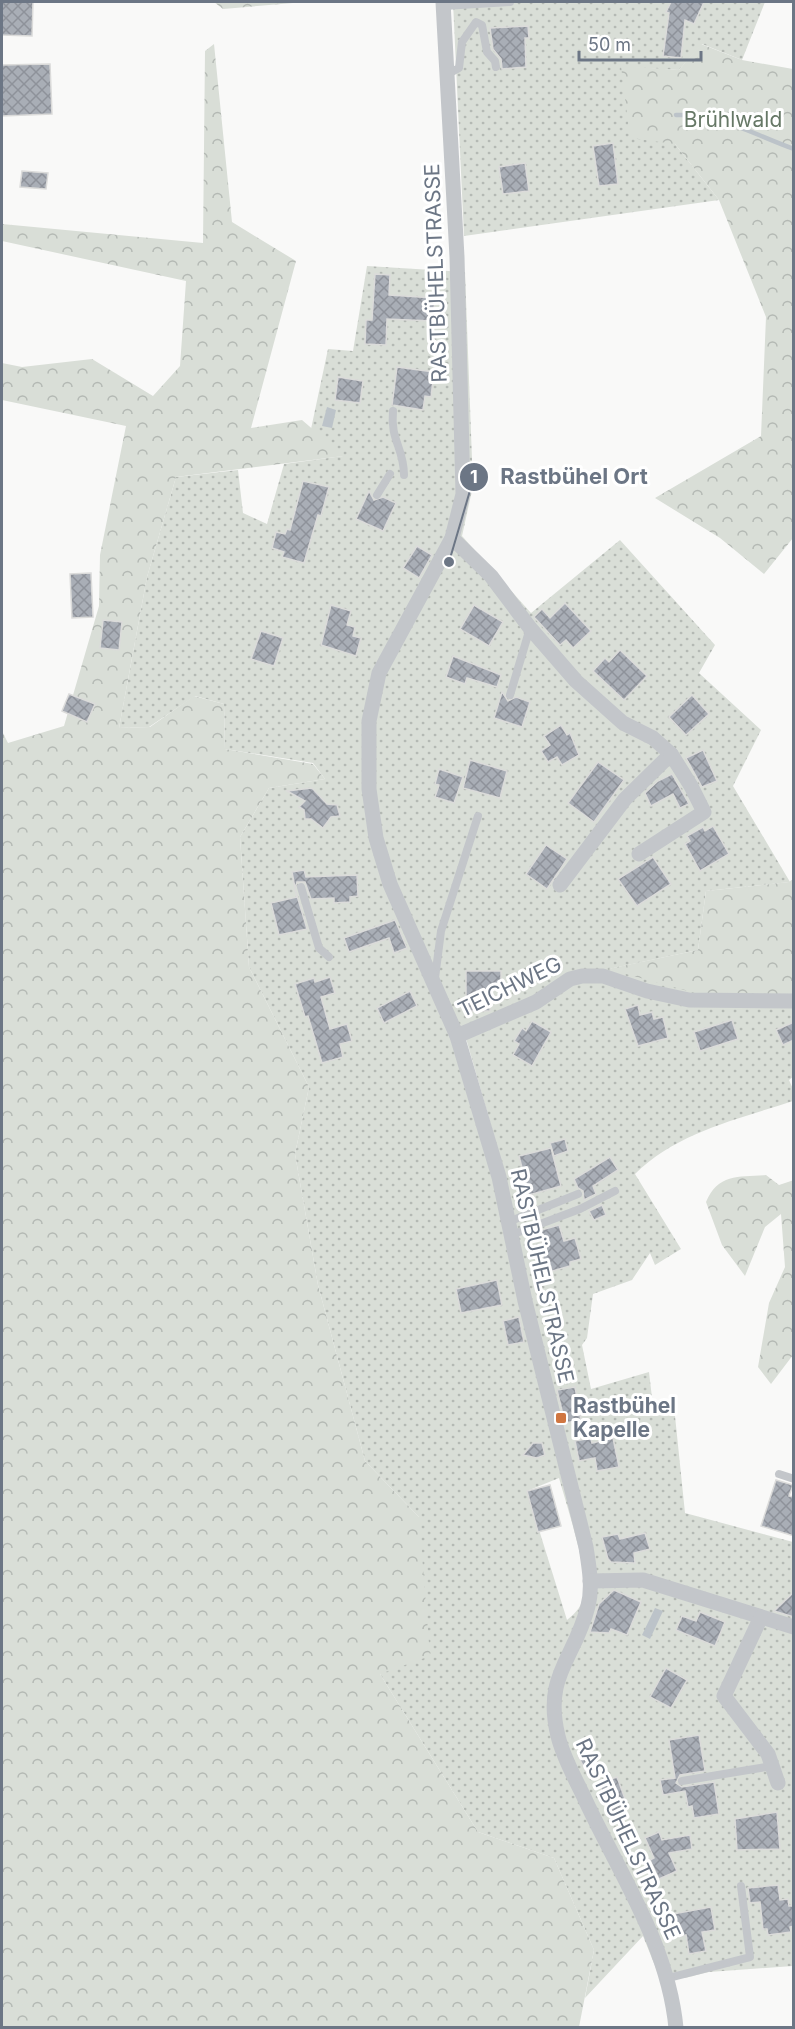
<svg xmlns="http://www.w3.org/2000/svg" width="795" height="2029" viewBox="0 0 795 2029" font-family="Inter,sans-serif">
<defs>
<pattern id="grass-dots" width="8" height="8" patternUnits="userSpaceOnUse" patternTransform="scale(1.5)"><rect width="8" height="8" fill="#d9ded7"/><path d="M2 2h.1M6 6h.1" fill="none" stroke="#b4b9b4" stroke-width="1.8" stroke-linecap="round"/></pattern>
<pattern id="forest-crowns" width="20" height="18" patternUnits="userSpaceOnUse" patternTransform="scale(1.5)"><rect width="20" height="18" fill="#d9ded7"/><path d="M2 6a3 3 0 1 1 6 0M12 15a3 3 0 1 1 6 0" fill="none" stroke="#b4b9b4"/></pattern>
<pattern id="building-cross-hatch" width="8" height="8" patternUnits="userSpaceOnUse" patternTransform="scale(1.5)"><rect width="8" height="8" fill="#a9aeb6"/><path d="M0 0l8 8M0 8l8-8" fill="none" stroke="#8e929a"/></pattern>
</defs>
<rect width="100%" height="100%" fill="#f9f9f8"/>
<g fill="url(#grass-dots)" fill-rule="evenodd">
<path d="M453 2H765L742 60 702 44 679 70 622 67 675 144 719 200 464 236Z"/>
<path d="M367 266 465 272 473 486 462 536 531 613 620 540 715 645 699 673 761 730 733 786 790 882 706 891 698 950 609 969 793 994V1077L789 1080 793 1089V1101C739 1119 677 1132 635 1174L681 1249 655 1265 650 1253 632 1280 593 1294 587 1338 582 1345 591 1389 649 1372 654 1415 675 1416 685 1513 793 1542V1966L709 1972 685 1978 659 1976 643 1936 585 1998 594 1950 554 1858 478 1832 380 1674 419 1517 365 1461 318 1285 295 1154 309 1087 249 967 240 837 269 788 325 779 313 763 225 749 224 704 195 696 149 727 119 728 147 577 176 477 238 470 243 513 267 524 284 464 343 456 311 429 328 349 353 351ZM463 1028 507 1181 449 1035ZM559 1478C566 1503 588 1570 584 1593 582 1606 577 1612 567 1620L527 1491Z"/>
</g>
<g fill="url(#forest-crowns)">
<path d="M214 2H305L223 9Z"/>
<path d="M214 44 232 222 296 261 251 428 302 420 344 456 176 477 147 577 119 728 150 727 194 696 224 704 225 749 313 764 325 779 269 788 240 837 249 967 309 1087 295 1154 318 1285 365 1461 419 1517 430 1656 380 1674 478 1832 554 1858 594 1950 579 2027H2V731L8 743 64 726 99 606 100 555 126 426 2 400V363L22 367 92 359 153 396 180 366 186 281 2 241V224L203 243 205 51Z"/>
<path d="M701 44 742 60 793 69V538L764 574 720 538 655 498 761 436 766 317 719 200 675 144 630 138 621 66 679 70Z"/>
<path d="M793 879V994L695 993 608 969 698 950 706 891 789 882Z"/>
<path d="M766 1175 779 1185 794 1180 793 1355 771 1384 758 1367 769 1303 785 1267 781 1214 765 1227 745 1276 722 1245 706 1202C718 1173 739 1177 766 1175Z"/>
</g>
<g fill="#bcc3c9">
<path d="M327 407 336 410 332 428 322 426Z"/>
<path d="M655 1608 663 1611 650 1639 642 1635Z"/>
</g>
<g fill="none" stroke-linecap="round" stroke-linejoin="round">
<path stroke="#bcc3c9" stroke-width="4.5" d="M676 115C718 113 755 135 794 149"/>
</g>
<g fill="url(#building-cross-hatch)" stroke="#dbdbda" stroke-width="1.5">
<path d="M2 2H33L32 36 2 35Z"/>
<path d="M671 2H704L694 24 685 20 681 58 663 56 669 13 666 12Z"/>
<path d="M528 26 529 38H525L526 67 502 69 501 59 493 49 490 28Z"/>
<path d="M50 64 52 114 2 116V65Z"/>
<path d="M613 143 618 184 599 186 593 146Z"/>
<path d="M525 163 529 191 503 194 499 167Z"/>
<path d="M22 171 48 173 46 189 20 187Z"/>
<path d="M375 274 390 275 389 295 435 298 433 321 387 319 386 345 365 344 366 320H372Z"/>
<path d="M397 367 434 372 431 397 425 396 423 410 392 405Z"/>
<path d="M338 377 363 381 360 403 335 400Z"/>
<path d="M303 481 329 487 321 516 318 515 304 563 282 557 284 552 272 548 276 532 285 534 287 529 290 530Z"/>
<path d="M369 491 374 500 383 497 396 503 383 531 356 519Z"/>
<path d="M417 546 432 555 419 578 403 568Z"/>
<path d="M91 573 93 617 72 618 70 574Z"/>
<path d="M565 603 591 631 573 648 566 640 560 645 534 617 542 609 550 618Z"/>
<path d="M331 605 351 611 347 625 355 627 353 636 361 638 356 656 321 645Z"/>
<path d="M474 605 503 622 489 646 460 629Z"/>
<path d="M103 620 122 622 119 650 100 648Z"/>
<path d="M261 631 283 638 274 666 251 659Z"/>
<path d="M620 650 647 676 624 700 593 671 605 658 609 662Z"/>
<path d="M453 656 501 675 497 687 467 678 465 684 446 677Z"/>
<path d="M502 692 508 701 516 697 530 702 522 727 494 718Z"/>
<path d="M69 694 95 704 87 722 62 711Z"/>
<path d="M692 695 709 714 686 735 669 717Z"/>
<path d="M561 725 567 735 570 733 579 755 562 765 557 757 548 762 541 751 550 745 544 736Z"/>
<path d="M703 750 717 781 702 787 686 758Z"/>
<path d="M470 760 507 771 500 798 463 788Z"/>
<path d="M598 762 624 780 594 822 568 803Z"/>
<path d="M439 769 463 777 454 803 435 797 439 785 435 784Z"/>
<path d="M672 774 689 804 680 808 673 794 651 806 645 793 658 781Z"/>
<path d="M312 788 327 804 337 805 340 816 331 817 323 828 311 819H305L304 810 299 807 305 801 287 791Z"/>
<path d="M713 826 729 854 700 871 685 844 690 841 687 836 703 827 705 831Z"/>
<path d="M546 845 567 859 547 889 526 874Z"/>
<path d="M653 857 671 884 637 906 618 879Z"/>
<path d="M304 870 306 877 357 875 358 896 350 897V902L334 903V898L311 899 305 882H297L295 888 292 872Z"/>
<path d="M295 889 307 929 279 935 271 903 297 897Z"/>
<path d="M395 920 407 948 394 953 389 938 349 952 344 938Z"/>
<path d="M466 971H501V990H490V1011H466Z"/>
<path d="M330 977 335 993 321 997 330 1029 347 1024 352 1041 340 1044 343 1057 322 1063 308 1016 305 1017 295 984 314 978 315 982Z"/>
<path d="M410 991 417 1006 384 1023 377 1008Z"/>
<path d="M638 1005 640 1015 652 1012 654 1019 663 1017 668 1038 638 1046 625 1009Z"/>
<path d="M732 1020 738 1039 700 1051 694 1032Z"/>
<path d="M532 1021 551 1032 532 1066 513 1055 519 1044 514 1041 522 1028 526 1031Z"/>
<path d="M794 1022V1040L783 1045 776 1030Z"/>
<path d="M565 1139 568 1151 554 1156 550 1143Z"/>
<path d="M551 1148 561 1186 529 1195 519 1156Z"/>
<path d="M610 1157 618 1170 593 1186 596 1194 584 1200 583 1191 578 1188 574 1179Z"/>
<path d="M602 1205 606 1215 594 1220 589 1211Z"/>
<path d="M559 1225 564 1241 575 1238 581 1259 570 1262V1266L549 1272 539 1248 543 1247 538 1231Z"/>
<path d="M497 1280 502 1305 461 1313 456 1289Z"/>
<path d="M519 1317 524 1342 508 1345 503 1321Z"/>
<path d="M575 1387 581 1420 565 1423 557 1390Z"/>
<path d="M591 1438 592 1443 613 1438 619 1467 597 1471 595 1458 579 1461 575 1441Z"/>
<path d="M533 1443H542L545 1455 537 1458 523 1455Z"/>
<path d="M776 1480 793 1485 789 1496 794 1497V1536L761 1526Z"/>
<path d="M550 1485 561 1526 538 1532 527 1491Z"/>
<path d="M645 1533 650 1549 634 1553 635 1563 611 1562 608 1559 602 1537 618 1534 620 1539Z"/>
<path d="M614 1590 641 1602 627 1635 611 1629 609 1633 590 1632 599 1604Z"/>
<path d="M794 1592V1617L774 1611Z"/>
<path d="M700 1612 725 1622 715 1646 676 1630 682 1616 696 1621Z"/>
<path d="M666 1668 687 1680 671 1708 650 1697Z"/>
<path d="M699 1735 705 1771 680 1775 676 1783 682 1787 714 1782 719 1814 694 1818 692 1806 688 1807 685 1791 663 1795 660 1780 675 1778 669 1740Z"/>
<path d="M589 1750 599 1770 588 1775 578 1756Z"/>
<path d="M617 1777 628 1807 610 1813 599 1783Z"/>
<path d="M777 1812 780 1849 737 1850 735 1819Z"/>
<path d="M659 1832 662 1840 690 1835 692 1849 669 1853 677 1871 659 1879 650 1860 654 1858 645 1838Z"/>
<path d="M778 1885 780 1900 788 1899 789 1906H794V1926L790 1927 791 1932 768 1935 767 1929H763L760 1902 750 1903 748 1888Z"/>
<path d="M711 1907 715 1930 702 1932 706 1951 689 1954 686 1935 677 1937 673 1914Z"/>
</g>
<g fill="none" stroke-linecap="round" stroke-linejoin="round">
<g stroke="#c3c6ca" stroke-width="8">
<path d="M444 6 510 2"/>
<path d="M448 74 459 68 462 42 476 22 482 25 487 52 495 61 496 67"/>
<path d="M393 411C390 440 404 448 404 475"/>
<path d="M377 495 390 474"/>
<path d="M510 695 530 628"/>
<path d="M301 887 319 948 329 957"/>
<path d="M435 978 441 931 478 816"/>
<path d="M508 1222 578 1194"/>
<path d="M511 1235 580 1209 615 1191"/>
<path d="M779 1474 794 1479"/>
<path d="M682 1781 772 1766"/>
<path d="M668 1978 750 1957 741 1886"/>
</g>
<g stroke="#c3c6ca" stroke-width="15">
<path d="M443 2 457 257 463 494 452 538 379 673 369 721V789L376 838 390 884 457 1036 499 1177 525 1301 586 1547C589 1567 593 1587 588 1606 575 1659 543 1675 558 1736 563 1757 574 1776 583 1795 617 1870 668 1943 676 2028"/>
<path d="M452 538 491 576 530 628 576 681 623 723 653 738 671 754 625 799 560 885"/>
<path d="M639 854 704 812 691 786 671 754"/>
<path d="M457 1036 536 1002 570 979 582 976H603L647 991 689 1000 794 1001"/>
<path d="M590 1581 643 1580 794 1627"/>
<path d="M761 1617 724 1696 768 1754 778 1783"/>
</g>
</g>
<rect fill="#d07641" stroke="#fff" stroke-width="2" x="555" y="1412" width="12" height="12" rx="3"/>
<g text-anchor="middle" stroke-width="6" stroke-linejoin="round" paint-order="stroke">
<g font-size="21" fill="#667866" stroke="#fff">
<text x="733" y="127">Brühlwald</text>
</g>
<g font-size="21" fill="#6c7685" stroke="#fff">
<text transform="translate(436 273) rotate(-92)" y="7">RASTBÜHELSTRASSE</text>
<text transform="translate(510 987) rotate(-26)" y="7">TEICHWEG</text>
<text transform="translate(542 1276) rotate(77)" y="7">RASTBÜHELSTRASSE</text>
<text transform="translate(628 1839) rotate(65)" y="7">RASTBÜHELSTRASSE</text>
</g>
<g font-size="21" font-weight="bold" fill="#6c7685" stroke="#fff" text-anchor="start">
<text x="573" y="1413">Rastbühel<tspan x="573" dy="24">Kapelle</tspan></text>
</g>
</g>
<path fill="none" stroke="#6c7685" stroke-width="2" d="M449 562L474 477"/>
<g fill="#6c7685" stroke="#fff" stroke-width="2">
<circle cx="449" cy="562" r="6"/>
<circle cx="474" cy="477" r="15"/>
</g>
<g font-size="18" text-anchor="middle" font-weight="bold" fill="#fff">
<text x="474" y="483">1</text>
</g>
<g font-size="22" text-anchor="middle" font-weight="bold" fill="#6c7685" stroke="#fff" stroke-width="6" stroke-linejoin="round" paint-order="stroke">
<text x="574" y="484">Rastbühel Ort</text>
</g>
<rect width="795" height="2029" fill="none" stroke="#6c7685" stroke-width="6"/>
<path d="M579 51v9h122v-9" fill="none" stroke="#6c7685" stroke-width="3"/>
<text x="588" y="51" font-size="18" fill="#6c7685" stroke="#ffffff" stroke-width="4.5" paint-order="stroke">50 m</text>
</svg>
